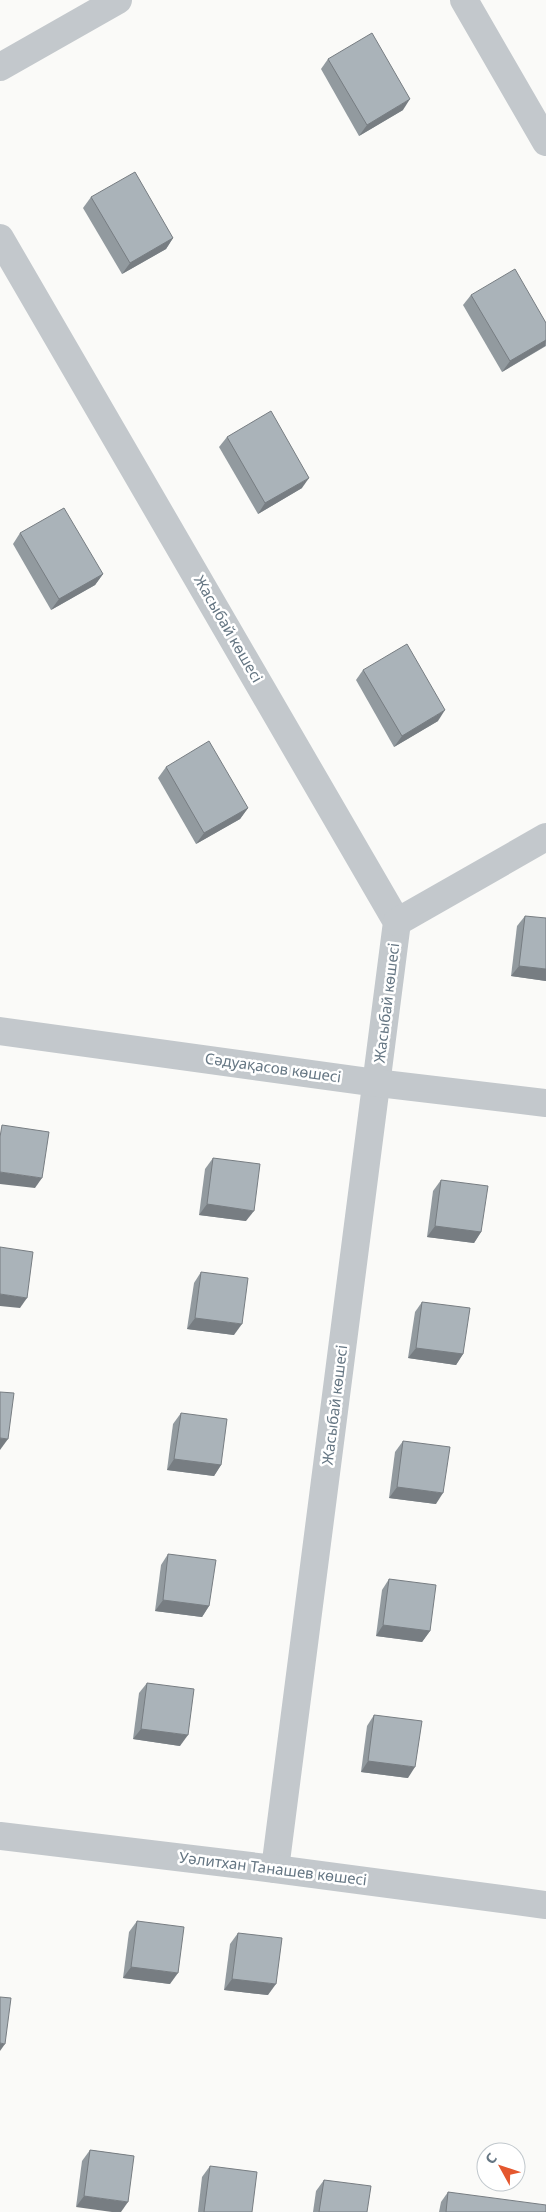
<svg xmlns="http://www.w3.org/2000/svg" width="546" height="2212" viewBox="0 0 546 2212" font-family="'Noto Sans',sans-serif">
<rect width="100%" height="100%" fill="#fafaf8"/>
<g fill="none" stroke-linecap="round" stroke-linejoin="round">
<g stroke="#c3c8cc" stroke-width="28">
<path d="M464 0 546 142"/>
<path d="M0 67 118 0"/>
<path d="M0 238 397 922 275 1869"/>
<path d="M397 922 546 837"/>
<path d="M0 1031 377 1083 546 1103"/>
<path d="M0 1836 275 1869 546 1905"/>
</g>
</g>
<g fill="#929a9f">
<path d="M328 59 403 110 359 136 321 69Z"/>
<path d="M91 197 173 238 166 249 122 274 83 208Z"/>
<path d="M471 295 546 323V346L502 372 463 305Z"/>
<path d="M227 437 302 488 258 514 219 447Z"/>
<path d="M20 533 103 574 95 585 51 610 13 544Z"/>
<path d="M363 670 438 721 394 747 356 680Z"/>
<path d="M166 767 248 808 240 819 196 844 158 778Z"/>
<path d="M525 916 546 981 511 976 517 926Z"/>
<path d="M213 1158 246 1221 199 1215 205 1169Z"/>
<path d="M441 1180 481 1232 474 1243 427 1237 433 1191Z"/>
<path d="M201 1272 234 1335 187 1329 194 1283Z"/>
<path d="M422 1302 463 1354 456 1365 408 1358 415 1312Z"/>
<path d="M181 1413 221 1465 214 1476 167 1470 173 1424Z"/>
<path d="M403 1441 436 1504 389 1498 395 1452Z"/>
<path d="M168 1554 209 1606 202 1617 155 1611 161 1565Z"/>
<path d="M389 1579 430 1631 422 1642 376 1636 382 1590Z"/>
<path d="M147 1683 180 1746 133 1739 139 1693Z"/>
<path d="M374 1715 408 1778 361 1772 367 1726Z"/>
<path d="M137 1921 170 1984 123 1978 129 1932Z"/>
<path d="M238 1933 268 1995 224 1990 230 1944Z"/>
<path d="M90 2150 134 2156 76 2207 82 2161Z"/>
<path d="M210 2166 252 2212H198L202 2177Z"/>
<path d="M324 2180 367 2212H313L316 2191Z"/>
<path d="M448 2192 546 2212H439L441 2202Z"/>
</g>
<g fill="#777d82">
<path d="M410 99 403 110 359 136 367 125Z"/>
<path d="M173 238 166 249 122 274 130 263Z"/>
<path d="M546 340 545 346 502 372 510 361Z"/>
<path d="M309 478 302 488 258 514 265 503Z"/>
<path d="M103 574 95 585 51 610 59 599Z"/>
<path d="M445 710 438 721 394 747 402 736Z"/>
<path d="M248 808 240 819 196 844 204 833Z"/>
<path d="M519 966 546 969V981L511 976Z"/>
<path d="M0 1172 42 1178 35 1188 0 1184Z"/>
<path d="M207 1204 254 1211 246 1221 199 1215Z"/>
<path d="M435 1226 481 1232 474 1243 427 1237Z"/>
<path d="M0 1294 27 1298 20 1308 0 1306Z"/>
<path d="M195 1318 242 1324 234 1335 187 1329Z"/>
<path d="M416 1348 463 1354 456 1365 408 1358Z"/>
<path d="M0 1438 8 1439 0 1450Z"/>
<path d="M174 1459 221 1465 214 1476 167 1470Z"/>
<path d="M397 1487 443 1493 436 1504 389 1498Z"/>
<path d="M163 1600 209 1606 202 1617 155 1611Z"/>
<path d="M383 1625 430 1631 422 1642 376 1636Z"/>
<path d="M141 1729 188 1735 180 1746 133 1739Z"/>
<path d="M368 1761 415 1767 408 1778 361 1772Z"/>
<path d="M131 1967 178 1973 170 1984 123 1978Z"/>
<path d="M232 1979 276 1984 268 1995 224 1990Z"/>
<path d="M0 2043 5 2044 0 2051Z"/>
<path d="M84 2196 128 2202 121 2212H112L76 2207Z"/>
</g>
<g fill="#aab3b9" stroke="#777d82">
<path d="M372 33 410 99 367 125 328 59Z"/>
<path d="M135 172 173 238 130 263 91 197Z"/>
<path d="M515 269 546 323V340L510 361 471 295Z"/>
<path d="M271 411 309 478 265 503 227 437Z"/>
<path d="M64 508 103 574 59 599 20 533Z"/>
<path d="M407 644 445 710 402 736 363 670Z"/>
<path d="M209 741 248 808 204 833 166 767Z"/>
<path d="M525 916 546 918V969L519 966Z"/>
<path d="M2 1125 49 1132 42 1178 0 1172V1137Z"/>
<path d="M213 1158 260 1164 254 1211 207 1204Z"/>
<path d="M441 1180 488 1186 481 1232 435 1226Z"/>
<path d="M0 1247 33 1252 27 1298 0 1294Z"/>
<path d="M201 1272 248 1278 242 1324 195 1318Z"/>
<path d="M422 1302 470 1308 463 1354 416 1348Z"/>
<path d="M0 1392 14 1393 8 1439 0 1438Z"/>
<path d="M181 1413 227 1419 221 1465 174 1459Z"/>
<path d="M403 1441 450 1447 443 1493 397 1487Z"/>
<path d="M168 1554 216 1560 209 1606 163 1600Z"/>
<path d="M389 1579 436 1585 430 1631 383 1625Z"/>
<path d="M147 1683 194 1689 188 1735 141 1729Z"/>
<path d="M374 1715 422 1721 415 1767 368 1761Z"/>
<path d="M137 1921 184 1927 178 1973 131 1967Z"/>
<path d="M238 1933 282 1938 276 1984 232 1979Z"/>
<path d="M0 1997 11 1998 5 2044 0 2043Z"/>
<path d="M90 2150 134 2156 128 2202 84 2196Z"/>
<path d="M210 2166 257 2172 252 2212H204Z"/>
<path d="M324 2180 371 2186 367 2212H319Z"/>
<path d="M448 2192 546 2205V2212H446Z"/>
</g>
<g text-anchor="middle" stroke-width="5" stroke-linejoin="round" paint-order="stroke">
<g font-size="15" fill="#657683" stroke="#fff">
<text transform="translate(228 629) rotate(60)" y="5">Жасыбай көшесі</text>
<text transform="translate(387 1003) rotate(-83)" y="5">Жасыбай көшесі</text>
<text transform="translate(273 1068) rotate(8)" y="5">Сәдуақасов көшесі</text>
<text transform="translate(335 1405) rotate(-83)" y="5">Жасыбай көшесі</text>
<text transform="translate(273 1869) rotate(7)" y="5">Уәлитхан Танашев көшесі</text>
</g>
</g>
<g transform="translate(501 2167) rotate(310)"><circle r="24" fill="#ffffff" stroke="#c1c8cd"/>
<path d="M0-4L9 19L0 12L-9 19Z" fill="#e4572e"/>
<text y="-8" font-size="14" font-weight="bold" text-anchor="middle" fill="#657683">С</text>
</g>
</svg>
